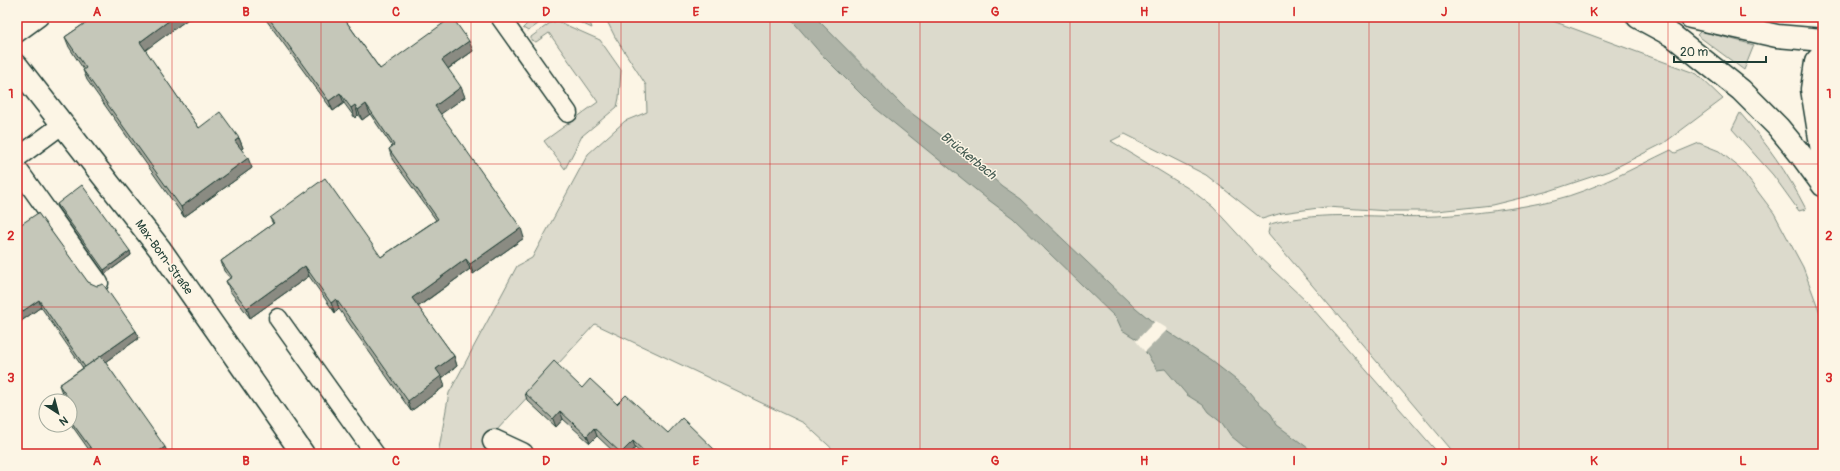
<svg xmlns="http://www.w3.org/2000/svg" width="1840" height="471" viewBox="0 0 1840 471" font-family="Pangolin,sans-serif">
<rect width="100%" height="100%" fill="#fcf5e5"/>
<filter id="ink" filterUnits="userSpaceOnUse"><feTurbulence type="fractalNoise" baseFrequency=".025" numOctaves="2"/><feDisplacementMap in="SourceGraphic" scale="8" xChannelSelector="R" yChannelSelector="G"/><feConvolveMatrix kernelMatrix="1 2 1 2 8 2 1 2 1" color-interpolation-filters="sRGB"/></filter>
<g filter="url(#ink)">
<g fill="#dcdacc" stroke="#7e8c80">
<path d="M534 17H548L528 31 523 28Z"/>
<path d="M568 17H588L592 28Z"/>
<path d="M605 17H1542L1697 74 1723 99 1664 143 1609 171 1549 191 1492 205 1437 211H1389L1326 207 1282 213 1262 219 1206 175 1125 134 1111 141 1191 190 1213 207 1256 254 1307 302 1439 454H838L804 423 595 324 496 431 487 454H438L449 393 517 266 532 258 588 154 625 121 647 112 646 85 615 37Z"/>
<path d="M557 21 600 40 621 70 619 98 617 107 582 136 565 169 544 141 598 102 549 33 536 42 531 40V37L550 23Z"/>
<path d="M1701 31 1754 45 1744 70 1697 35Z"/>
<path d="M1740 113C1767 144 1787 172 1806 209L1799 211 1773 175 1732 129Z"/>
<path d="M1699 143 1719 151 1740 168 1774 213 1803 267 1823 321V454H1455L1268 233 1270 224C1325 209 1381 219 1436 216 1475 214 1516 209 1554 200 1595 190 1633 168 1671 150L1675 153Z"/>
</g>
<path fill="#aeb3a7" stroke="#758479" d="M789 17H815L906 109 958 148 1002 186 1021 199 1130 303 1154 323 1212 361 1245 387 1255 399 1271 414 1277 425 1316 454H1253L1231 436 1222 423 1208 412 1203 405 1187 395 1165 369 1157 370 1138 340 1122 330 1117 319 1013 218 986 198 874 107 822 55Z"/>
<path fill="#fcf5e5" d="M1155 321 1168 329 1145 352 1136 341Z"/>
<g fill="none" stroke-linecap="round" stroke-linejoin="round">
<defs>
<g id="lane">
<path d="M500 17 568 113"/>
<path d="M17 33 39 17"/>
<path d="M17 158 63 124"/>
<path d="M17 168 99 283"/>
<path d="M278 318 375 454"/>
</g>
<g id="street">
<path d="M17 66 160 249 303 454"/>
<path d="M494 441 522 454"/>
</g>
<path id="secondary" d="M1823 54 1816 62 1812 89 1823 157"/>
<g id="highway">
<path d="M1638 17 1673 36 1741 90 1778 127 1801 155 1823 185"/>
<path d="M1691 17 1777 36 1823 40"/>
</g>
</defs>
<use href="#lane" stroke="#1f3d34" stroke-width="21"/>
<use href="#street" stroke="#1f3d34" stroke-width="25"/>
<use href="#secondary" stroke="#1f3d34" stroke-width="25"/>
<use href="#highway" stroke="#1f3d34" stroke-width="25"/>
<use href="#lane" stroke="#fcf5e5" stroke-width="18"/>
<use href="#street" stroke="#fcf5e5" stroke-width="22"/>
<use href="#secondary" stroke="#fcf5e5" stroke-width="22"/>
<use href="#highway" stroke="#fcf5e5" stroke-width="22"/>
</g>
<g fill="#a9ab9f" stroke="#1f3d34">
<path d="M94 17H200L198 18 188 19 145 50 199 128 239 138 243 148 241 149 252 168 184 217 87 80 83 70H84L69 47 65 37Z"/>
<path d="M264 17H343L380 69 473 51 448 69 465 97 440 114 524 238 473 274 470 269 418 307 454 356 457 366 442 378 445 386 411 411 339 309 335 313 309 276 250 318 230 291 226 281 230 278 224 271 221 261 273 224 270 218 381 257 436 220 392 159 389 149 392 146 370 114 362 120 358 115 355 118 344 103 333 111Z"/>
<path d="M57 204 130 251 131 255 105 274 58 208Z"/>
<path d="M17 227 88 282 136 331 139 338 105 362 168 454H92L70 423V401H68L62 393 59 385 83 368 41 307 17 324Z"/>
<path d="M582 388 617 404 668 433 719 454H642L635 448 630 454H616L597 436 590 443 563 419 556 427 527 400 525 393Z"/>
</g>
<g fill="#8a8b82" stroke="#1f3d34">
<path d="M174 17H187L188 19 143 52 140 42Z"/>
<path d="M469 41 473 51 446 70 442 60Z"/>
<path d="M461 87 465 97 438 116 435 106Z"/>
<path d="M340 93 344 103 333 111 329 101Z"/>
<path d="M366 104 370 114 362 120 358 110Z"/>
<path d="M355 105 358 115 355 118 351 108Z"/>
<path d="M239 138 243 148 239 151 235 141Z"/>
<path d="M248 158 252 168 184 217 181 207Z"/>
<path d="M521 228 524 238 473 274 470 264Z"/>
<path d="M130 251 131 255 105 274 104 270Z"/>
<path d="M466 259 470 269 416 308 412 298Z"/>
<path d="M305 266 309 276 250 318 247 308Z"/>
<path d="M336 299 339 309 335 313 331 303Z"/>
<path d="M39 300 41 307 17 324V315Z"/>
<path d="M136 331 139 338 88 374 85 367Z"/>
<path d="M454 356 457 366 442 378 445 386 411 411 408 401 436 369Z"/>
<path d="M560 411 563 419 556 427 553 419Z"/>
<path d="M594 428 597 436 590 443 587 436Z"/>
<path d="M633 441 635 448 630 454H621V453Z"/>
<path d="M165 447 168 454H155Z"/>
</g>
<g fill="#c5c7b9" stroke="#1f3d34">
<path d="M94 17H174L140 42 199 128 220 112 239 138 235 141 248 158 181 207 83 70 86 68 65 37Z"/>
<path d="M268 17H343L380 69 452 17 469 41 442 60 461 87 435 106 521 228 470 264 466 259 412 298 454 356 436 369 441 376 408 401 336 299 331 303 305 266 247 308 226 281 232 277 221 261 274 223 270 218 325 178 381 257 438 219 389 149 394 145 366 104 358 110 355 105 351 108 340 93 329 101Z"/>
<path d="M82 185 130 251 104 270 57 204Z"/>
<path d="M38 213 88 282 97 286 103 284 136 331 85 367 39 300 17 315V227Z"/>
<path d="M101 356 165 447 155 454H95L70 420V403L71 402 59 385Z"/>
<path d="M554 361 582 388 590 379 617 404 626 395 668 433 682 418 719 454H647L633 441 621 453 594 428 587 436 560 411 553 419 525 393Z"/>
</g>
</g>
<path fill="none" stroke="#d62828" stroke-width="1" stroke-opacity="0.55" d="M172 17V454M321 17V454M471 17V454M621 17V454M770 17V454M920 17V454M1070 17V454M1219 17V454M1369 17V454M1519 17V454M1668 17V454M17 164H1823M17 307H1823"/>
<g text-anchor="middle" stroke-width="3" stroke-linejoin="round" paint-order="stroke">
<g font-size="12" fill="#1f3d34" stroke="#fcf5e5">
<text transform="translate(164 257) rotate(54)" y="4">Max-Born-Straße</text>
</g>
<g font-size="13" font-style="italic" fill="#435a51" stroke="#fcf5e5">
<text transform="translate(969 155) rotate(39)" y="5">Brückerbach</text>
</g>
</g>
<rect width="1840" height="471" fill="none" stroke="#fcf5e5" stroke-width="44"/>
<g transform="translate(58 413) rotate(144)"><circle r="19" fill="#fcf5e5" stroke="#a4ab9e"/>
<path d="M0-3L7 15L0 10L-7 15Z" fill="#1f3d34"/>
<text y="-6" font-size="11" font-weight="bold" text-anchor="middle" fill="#1f3d34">N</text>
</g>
<path d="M1674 56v6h92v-6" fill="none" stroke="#1f3d34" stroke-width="2"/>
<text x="1680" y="56" font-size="12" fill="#1f3d34" stroke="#fcf5e5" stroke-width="3" paint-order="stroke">20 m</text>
<rect x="22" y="22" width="1796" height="427" fill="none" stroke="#d62828" stroke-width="1.5"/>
<g font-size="13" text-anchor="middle" font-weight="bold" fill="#d62828">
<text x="97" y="16">A</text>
<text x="246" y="16">B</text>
<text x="396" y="16">C</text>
<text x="546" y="16">D</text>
<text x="696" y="16">E</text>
<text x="845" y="16">F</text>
<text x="995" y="16">G</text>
<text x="1144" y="16">H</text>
<text x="1294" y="16">I</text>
<text x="1444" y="16">J</text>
<text x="1594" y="16">K</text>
<text x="1743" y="16">L</text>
<text x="11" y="98">1</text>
<text x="1829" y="98">1</text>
<text x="11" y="240">2</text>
<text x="1829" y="240">2</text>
<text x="11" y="382">3</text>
<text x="1829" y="382">3</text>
<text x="97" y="465">A</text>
<text x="246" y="465">B</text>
<text x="396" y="465">C</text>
<text x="546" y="465">D</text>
<text x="696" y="465">E</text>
<text x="845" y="465">F</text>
<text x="995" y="465">G</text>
<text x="1144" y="465">H</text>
<text x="1294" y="465">I</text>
<text x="1444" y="465">J</text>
<text x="1594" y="465">K</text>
<text x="1743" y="465">L</text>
</g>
</svg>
